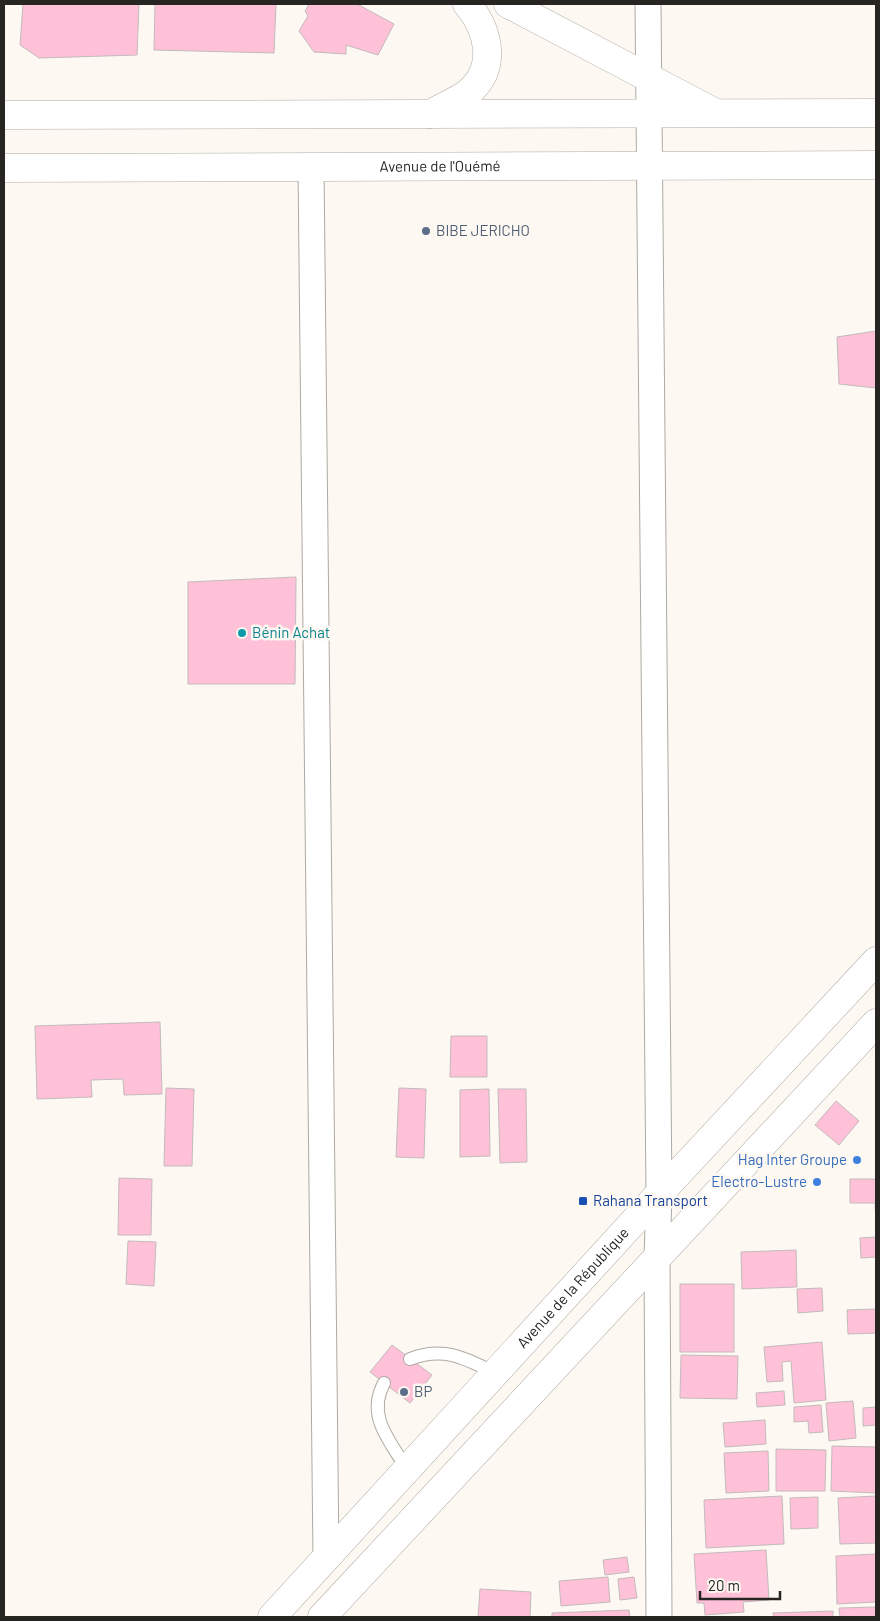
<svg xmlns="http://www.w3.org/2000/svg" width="880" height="1621" viewBox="0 0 880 1621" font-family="Barlow,sans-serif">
<rect width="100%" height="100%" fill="#fdf8f1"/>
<g fill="#ffc1d7" stroke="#c3babd">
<path d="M23 4H139L137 55 39 58 20 45Z"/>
<path d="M155 4H276L274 53 154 50Z"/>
<path d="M309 4H357L394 24 378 55 346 45V54L314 52 299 31 308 16 305 11Z"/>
<path d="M876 331V388L839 384 837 337Z"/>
<path d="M296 577 295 684H188V582Z"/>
<path d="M160 1022 162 1094 124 1095 123 1079 91 1080 92 1097 37 1099 35 1026Z"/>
<path d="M451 1036H487V1077H450Z"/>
<path d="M166 1088 194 1089 192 1166H164Z"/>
<path d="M399 1088 426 1089 424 1158 396 1157Z"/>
<path d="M489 1089 490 1156 460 1157V1090Z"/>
<path d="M498 1089H526L527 1162 500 1163Z"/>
<path d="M836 1101 859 1121 839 1145 815 1125Z"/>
<path d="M119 1178 152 1179 151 1235H118Z"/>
<path d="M850 1179H876V1225L875 1203H850Z"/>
<path d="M876 1237V1257L861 1258 860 1238Z"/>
<path d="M128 1241 156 1242 154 1286 126 1284Z"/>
<path d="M796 1250 797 1287 742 1289 741 1252Z"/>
<rect x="680" y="1284" width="54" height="68"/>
<path d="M822 1288 823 1311 798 1313 797 1289Z"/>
<path d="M876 1309V1333L848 1334 847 1310Z"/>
<path d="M822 1342 826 1400 794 1403 791 1361 782 1362 783 1381 767 1382 764 1347Z"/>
<path d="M392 1345 432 1375 410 1403 370 1372Z"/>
<path d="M681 1355 738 1356 737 1399 680 1398Z"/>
<path d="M784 1391 785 1405 757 1407 756 1393Z"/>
<path d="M853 1401 856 1438 829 1441 826 1403Z"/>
<path d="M821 1405 823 1432 809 1433 808 1421 794 1422V1407Z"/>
<path d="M876 1407V1425L863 1426V1408Z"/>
<path d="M765 1420 766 1444 725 1447 723 1423Z"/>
<path d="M832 1446 876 1447V1493L831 1491Z"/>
<path d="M776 1449 826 1450 825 1491H776Z"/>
<path d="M768 1451 769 1491 726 1493 724 1453Z"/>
<path d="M782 1496 784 1544 706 1548 704 1500Z"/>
<path d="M876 1496V1543L840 1544 838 1498Z"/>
<path d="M818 1497V1528L791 1529 790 1498Z"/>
<path d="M766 1550 769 1600 743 1602 744 1612 705 1615 704 1603H697L694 1554Z"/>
<path d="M876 1554V1602L837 1604 836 1556Z"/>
<path d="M627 1557 629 1572 605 1575 603 1560Z"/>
<path d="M608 1577 610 1602 561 1606 559 1581Z"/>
<path d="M634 1577 637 1598 620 1600 618 1579Z"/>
<path d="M480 1589 531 1592 530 1617H478Z"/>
<path d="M876 1607V1617H840L839 1608Z"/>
<path d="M629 1610 630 1617H552V1613Z"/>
<path d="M833 1611V1617H774L773 1613Z"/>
</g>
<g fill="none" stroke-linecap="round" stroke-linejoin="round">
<defs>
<g id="service">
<path d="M410 1359C444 1346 465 1358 495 1373"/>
<path d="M384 1383C366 1416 390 1441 407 1469"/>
</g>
<g id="minor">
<path d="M648 4 659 1194 657 1259 659 1617"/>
<path d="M311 167 326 1558"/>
</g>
<g id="secondary">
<path d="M508 4 714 112"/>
<path d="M430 114C442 107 457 101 468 93 498 68 489 30 467 4"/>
<path d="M4 115 876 113"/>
<path id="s1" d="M4 168 876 165"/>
</g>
<g id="primary">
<path id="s2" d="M272 1617 659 1194 876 961"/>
<path d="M322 1617 876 1023"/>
</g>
</defs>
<use href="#service" stroke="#aeaaa3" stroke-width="14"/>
<use href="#minor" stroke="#aeaaa3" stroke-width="27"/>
<use href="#secondary" stroke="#aeaaa3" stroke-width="29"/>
<use href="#primary" stroke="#aeaaa3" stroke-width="29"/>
<use href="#service" stroke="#fff" stroke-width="12"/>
<use href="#minor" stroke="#fff" stroke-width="25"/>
<use href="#secondary" stroke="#fff" stroke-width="28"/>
<use href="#primary" stroke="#fff" stroke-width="28"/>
</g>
<g fill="#5c6f8a" stroke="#fdf8f1" stroke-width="2">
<circle cx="426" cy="231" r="5"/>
<circle cx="404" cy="1392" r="5"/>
</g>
<circle fill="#0f9aa8" stroke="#fdf8f1" stroke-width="2" cx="242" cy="633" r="5"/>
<g fill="#3f7fe0" stroke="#fdf8f1" stroke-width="2">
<circle cx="857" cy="1160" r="5"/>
<circle cx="817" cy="1182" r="5"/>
</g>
<rect fill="#1a4fb4" stroke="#fdf8f1" stroke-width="2" x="578" y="1196" width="10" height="10" rx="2.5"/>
<g text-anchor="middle" stroke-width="5" stroke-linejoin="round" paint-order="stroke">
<g font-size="15" fill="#272522" stroke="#fdf8f1">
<text dy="5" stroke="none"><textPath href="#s1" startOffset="436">Avenue de l'Ouémé</textPath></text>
<text dy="5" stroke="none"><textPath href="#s2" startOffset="446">Avenue de la République</textPath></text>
</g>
<g font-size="15" fill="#4e5e75" stroke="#fdf8f1" text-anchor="start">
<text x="436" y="236">BIBE JERICHO</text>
<text x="414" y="1397">BP</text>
</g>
<g font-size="15" fill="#0d838f" stroke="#fdf8f1" text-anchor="start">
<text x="252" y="638">Bénin Achat</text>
</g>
<g font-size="15" fill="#366cbe" stroke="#fdf8f1" text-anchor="end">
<text x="847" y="1165">Hag Inter Groupe</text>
<text x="807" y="1187">Electro-Lustre</text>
</g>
<g font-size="15" fill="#164399" stroke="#fdf8f1" text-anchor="start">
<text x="593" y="1206">Rahana Transport</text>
</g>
</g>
<rect width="880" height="1621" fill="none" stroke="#272522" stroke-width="10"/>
<path d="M700 1591v8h80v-8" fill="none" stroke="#272522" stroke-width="2.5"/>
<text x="708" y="1591" font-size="15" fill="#272522" stroke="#fdf8f1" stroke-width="4" paint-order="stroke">20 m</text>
</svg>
